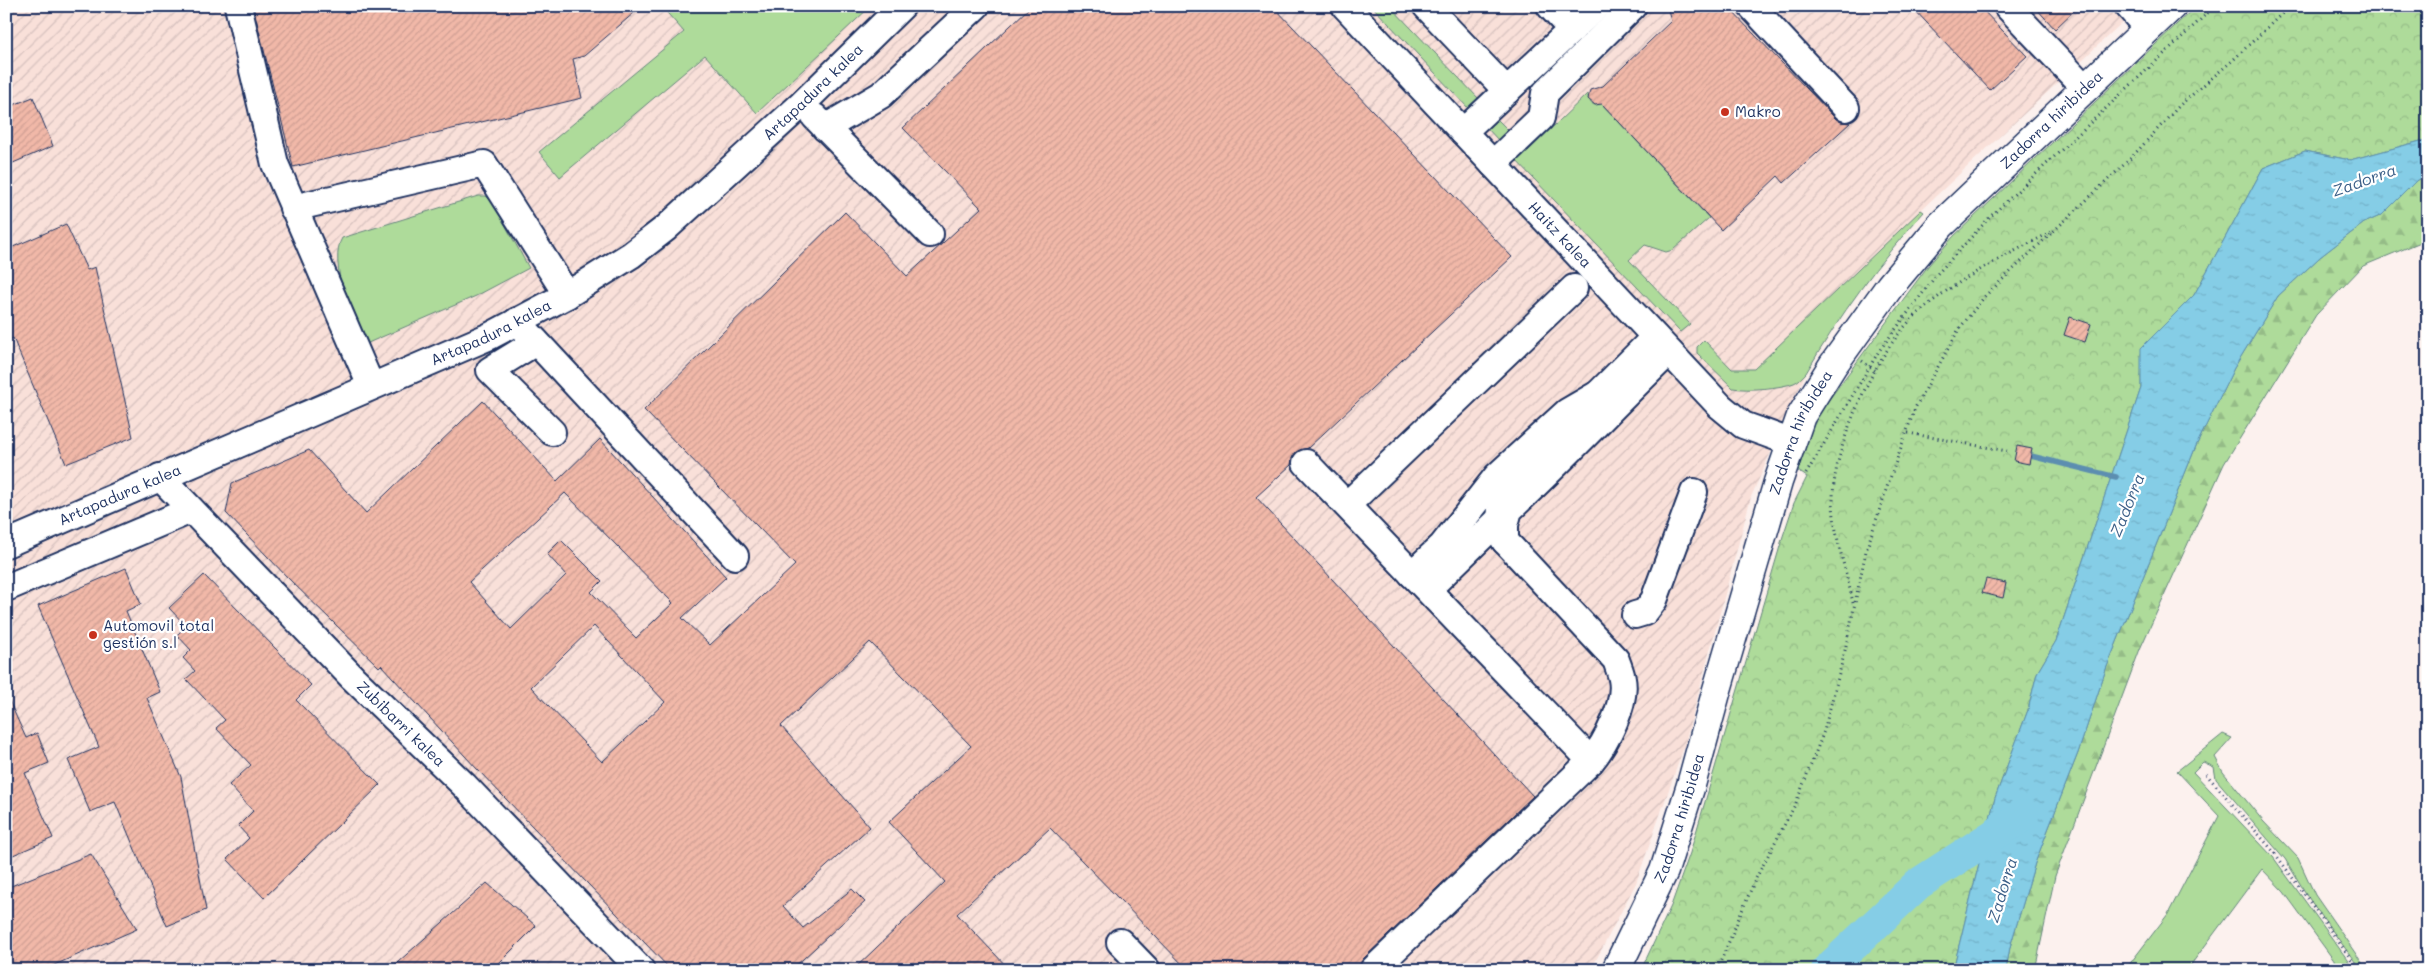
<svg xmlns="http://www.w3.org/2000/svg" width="2434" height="976" viewBox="0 0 2434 976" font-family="Mali,sans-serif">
<defs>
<pattern id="industrial-furrows" width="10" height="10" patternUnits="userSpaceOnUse" patternTransform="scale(1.25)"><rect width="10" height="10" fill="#f9e0d9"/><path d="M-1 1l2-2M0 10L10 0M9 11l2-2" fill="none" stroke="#d5c0bd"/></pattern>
<pattern id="forest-firs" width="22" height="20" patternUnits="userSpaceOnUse" patternTransform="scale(1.25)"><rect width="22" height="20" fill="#aedb9a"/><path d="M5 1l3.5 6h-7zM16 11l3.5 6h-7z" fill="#95bc87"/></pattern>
<pattern id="park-crowns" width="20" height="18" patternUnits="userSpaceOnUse" patternTransform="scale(1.25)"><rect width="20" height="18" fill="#aedb9a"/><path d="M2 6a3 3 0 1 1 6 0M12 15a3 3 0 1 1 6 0" fill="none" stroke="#95bc87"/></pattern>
<pattern id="water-ripples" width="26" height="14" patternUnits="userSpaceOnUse" patternTransform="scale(1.25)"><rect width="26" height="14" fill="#85cde6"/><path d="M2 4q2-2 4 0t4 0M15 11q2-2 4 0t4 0" fill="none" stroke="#72b0c8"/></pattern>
<pattern id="building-hatch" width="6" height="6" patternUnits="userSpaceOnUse" patternTransform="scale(1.25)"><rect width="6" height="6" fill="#f1b8a8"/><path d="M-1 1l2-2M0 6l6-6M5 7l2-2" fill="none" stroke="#ce9e93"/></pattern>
</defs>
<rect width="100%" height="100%" fill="#fcf1ee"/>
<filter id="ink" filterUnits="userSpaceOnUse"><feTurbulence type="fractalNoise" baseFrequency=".02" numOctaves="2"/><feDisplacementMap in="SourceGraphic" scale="10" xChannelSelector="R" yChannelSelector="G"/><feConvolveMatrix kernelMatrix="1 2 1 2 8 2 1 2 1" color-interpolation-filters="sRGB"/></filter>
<g filter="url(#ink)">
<path fill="url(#industrial-furrows)" d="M6 6H2140L1922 209 1924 212 1875 268 1851 301 1806 373 1751 497 1684 747 1636 883 1591 970H6Z"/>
<g fill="#aedb9a" stroke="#64857c">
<path d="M661 6H871L757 113 705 55 560 177 539 152 684 32Z"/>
<path d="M1372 6H1390L1480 100 1468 108Z"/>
<path d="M1587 94 1591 103 1595 105 1601 103 1709 218 1673 250 1666 252 1645 245 1629 260 1690 324 1680 332 1513 157 1524 147 1528 151Z"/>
<path d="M1493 115 1510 132 1499 141 1486 127Z"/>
<path d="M478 196H486L493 203 529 268 476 296 361 346C352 320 328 261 342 238Z"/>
<path d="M1921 210 1924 212C1878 262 1840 315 1806 373 1802 377 1799 381 1794 383 1781 388 1747 391 1733 388L1697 353V347L1704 340 1732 369H1754Z"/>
<path d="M2223 734 2232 738 2215 757 2223 772 2263 821 2298 858 2315 895 2367 970H2361L2310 900 2285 859 2216 779 2214 767 2203 762 2193 772 2273 857 2355 970H2341L2284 892 2262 869 2187 970H2125L2168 914 2219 816 2177 771Z"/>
</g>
<path fill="url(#forest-firs)" stroke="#64857c" d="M2428 175V239L2363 266 2316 315 2224 464 2140 649 2119 705 2055 876 2035 970H2006L2010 947 2035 863 2078 753 2106 669 2196 446 2234 368 2278 296 2320 257 2364 223 2382 215 2417 180Z"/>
<path fill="url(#park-crowns)" stroke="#64857c" d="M2196 6H2428V139L2350 160 2305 151 2263 168 2194 295 2142 348 2141 388 2056 641 2037 673 2028 710 1995 798 1953 970H1641L1671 906 1690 853 1783 536 1794 503 1807 477 1798 471 1811 426 1819 413 1928 266 1953 237Z"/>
<path fill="url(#water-ripples)" stroke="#5b8eb0" d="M2428 139V175L2417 180 2382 215 2364 223 2320 257 2278 296 2234 368 2196 446 2106 669 2078 753 2035 863 2010 947 2006 970H1953L1995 798 2028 710 2037 673 2056 641 2141 388V348L2194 295 2263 168 2305 151 2350 160Z"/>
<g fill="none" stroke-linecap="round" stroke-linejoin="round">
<path stroke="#5b8eb0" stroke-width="5.5" d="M2031 456 2116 477"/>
<path stroke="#85cde6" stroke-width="32" d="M1827 970 1918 884 2023 816"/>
</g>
<g fill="url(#building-hatch)" stroke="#1b2f5e" fill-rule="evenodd">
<path d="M253 6H642L584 56 573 59 582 98 293 167Z"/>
<path d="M1031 6H1273L1512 257 1308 448 1296 452 1292 458 1291 465 1256 497 1533 796 1363 959 1358 970H1188L1050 828 957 914 1010 970H853L945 882 889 822 971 746 870 642 781 726 870 827 783 906 803 928 852 889 865 902 791 970H671L477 769 381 665 379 667 288 578 226 513 232 483 309 450 366 513 483 401 557 481 600 439 726 577 682 618 710 645 795 565 644 410 845 212 907 276 981 208 903 128ZM565 493 673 603 636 638 591 592 602 581 561 540 547 554 566 575 511 629 469 582ZM594 626 665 702 602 762 531 687Z"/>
<path d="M1667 6H1727L1835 118 1841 122 1850 123 1784 183 1778 176 1721 230 1602 104 1595 105 1588 99 1590 90 1603 86 1671 21Z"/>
<path d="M1911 6H1979L2027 56 1990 90Z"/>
<path d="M2034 6H2079L2055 29Z"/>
<path d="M33 97 53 146 6 166V108Z"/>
<path d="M66 224 87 270 95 267 133 437 66 464 13 338 6 341V250Z"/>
<path d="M2070 317 2091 324 2085 342 2064 335Z"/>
<path d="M2017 446 2032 449 2029 464 2014 461Z"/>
<path d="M126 568 141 604 126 611 160 692 147 698 181 777 206 910 167 926 115 802 90 812 68 760 99 747 38 606Z"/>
<path d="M204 575 311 685 296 700 380 785 264 898 227 859 249 838 238 826 253 811 229 785 251 765 216 728 225 720 186 679 195 671 183 658 191 650 177 635 186 626 169 608Z"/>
<path d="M1986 579 2006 583 2003 598 1982 593Z"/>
<path d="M6 694 26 738 37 733 49 763 25 773 53 838 6 858Z"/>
<path d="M91 854 137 929 43 970H6V888Z"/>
<path d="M487 883 536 926 492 970H389Z"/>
</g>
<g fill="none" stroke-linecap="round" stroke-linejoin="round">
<defs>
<g id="minor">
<path d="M238 6 275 164 371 386"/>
<path id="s1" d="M1345 6 1720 406 1743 425 1790 442"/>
<path d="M1426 6 1507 91"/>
<path d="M1550 6 1572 30"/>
<path d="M1751 6 1846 108"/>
<path d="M2007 6 2085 88"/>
<path d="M2128 6 2148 29"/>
<path d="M815 117 930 234"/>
<path d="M825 128 881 95 976 6"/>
<path d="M1463 132 1597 6"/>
<path d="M1493 164 1541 118 1545 93 1633 6"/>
<path d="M293 208 484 164 567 295"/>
<path d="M517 321 735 556"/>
<path d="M536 342 490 370 552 432"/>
<path d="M1598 394 1578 427 1502 499 1499 530 1505 541V525L1509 510C1564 459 1615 404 1669 352"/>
<path d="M1306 463 1591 761"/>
<path id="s2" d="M160 477 353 678 464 785 641 970"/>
<path d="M1347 505 1574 288"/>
<path id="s3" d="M6 544 490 336 567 295 631 255 666 228 802 104 902 6"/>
<path d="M1412 574 1442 546 1497 476 1567 412 1598 394 1655 337"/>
<path d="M6 588 191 510"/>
<path d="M1428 589 1508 511"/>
<path d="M1635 615 1645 612 1654 600 1694 492"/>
<path d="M1120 942 1147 970"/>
<path d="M1373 970 1591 761C1606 743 1627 703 1622 679 1621 673 1618 666 1616 660L1505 541"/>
</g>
<g id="major">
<path id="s4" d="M1616 970 1664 871 1691 785 1716 693 1778 482 1801 416 1833 365 1890 286 1941 225 2172 6"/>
</g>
</defs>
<use href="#minor" stroke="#1b2f5e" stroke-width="30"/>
<use href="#major" stroke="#1b2f5e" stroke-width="31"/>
<g stroke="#1b2f5e" stroke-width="3" stroke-dasharray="1 4" stroke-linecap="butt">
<path d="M1862 361 1876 371"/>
<path d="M1908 433 2007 451"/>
<path d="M1806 474 1879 351 1938 273 1991 216 2215 6"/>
<path d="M1853 603C1846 569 1833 534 1833 499 1833 447 1875 354 1913 318 1952 281 2004 257 2051 232"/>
<path d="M2206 774 2274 852 2359 970"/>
<path d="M1717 970 1755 880 1796 803 1824 731 1844 655 1866 551 1887 487 1915 408 1959 329 1985 296 2131 158 2180 105 2232 61 2290 6"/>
</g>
<use href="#minor" stroke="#fff" stroke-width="26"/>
<use href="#major" stroke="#fff" stroke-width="28"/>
</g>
</g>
<g fill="#c8321e" stroke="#fff" stroke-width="2">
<circle cx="1725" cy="112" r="5"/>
<circle cx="93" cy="635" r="5"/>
</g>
<g text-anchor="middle" stroke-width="4.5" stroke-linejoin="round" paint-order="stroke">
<g font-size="15" fill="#1b2f5e" stroke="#fff">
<text dy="5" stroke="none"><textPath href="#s3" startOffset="934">Artapadura kalea</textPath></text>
<text dy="5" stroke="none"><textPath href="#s4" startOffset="975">Zadorra hiribidea</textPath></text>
<text dy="5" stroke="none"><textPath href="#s1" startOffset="314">Haitz kalea</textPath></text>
<text dy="5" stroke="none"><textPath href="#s3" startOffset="529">Artapadura kalea</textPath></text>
<text dy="5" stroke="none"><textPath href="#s4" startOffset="570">Zadorra hiribidea</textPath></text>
<text dy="5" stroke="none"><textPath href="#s3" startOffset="124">Artapadura kalea</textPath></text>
<text dy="5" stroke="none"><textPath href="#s2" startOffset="345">Zubibarri kalea</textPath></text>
<text dy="5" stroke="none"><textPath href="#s4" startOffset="165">Zadorra hiribidea</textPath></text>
</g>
<g font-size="15" fill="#1b2f5e" stroke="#fff" text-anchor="start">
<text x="1735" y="117">Makro</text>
<text x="103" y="631">Automovil total<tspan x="103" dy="17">gestión s.l</tspan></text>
</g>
<g font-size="16" font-style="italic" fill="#3b5e87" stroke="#fff">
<text transform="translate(2364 180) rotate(-20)" y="6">Zadorra</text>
<text transform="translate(2127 505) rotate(-68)" y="6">Zadorra</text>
<text transform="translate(2002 890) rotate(-73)" y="6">Zadorra</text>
</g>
</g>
<rect width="2434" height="976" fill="none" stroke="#fff" stroke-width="25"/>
<rect x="12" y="12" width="2409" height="951" fill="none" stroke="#1b2f5e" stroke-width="2" filter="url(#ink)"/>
</svg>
